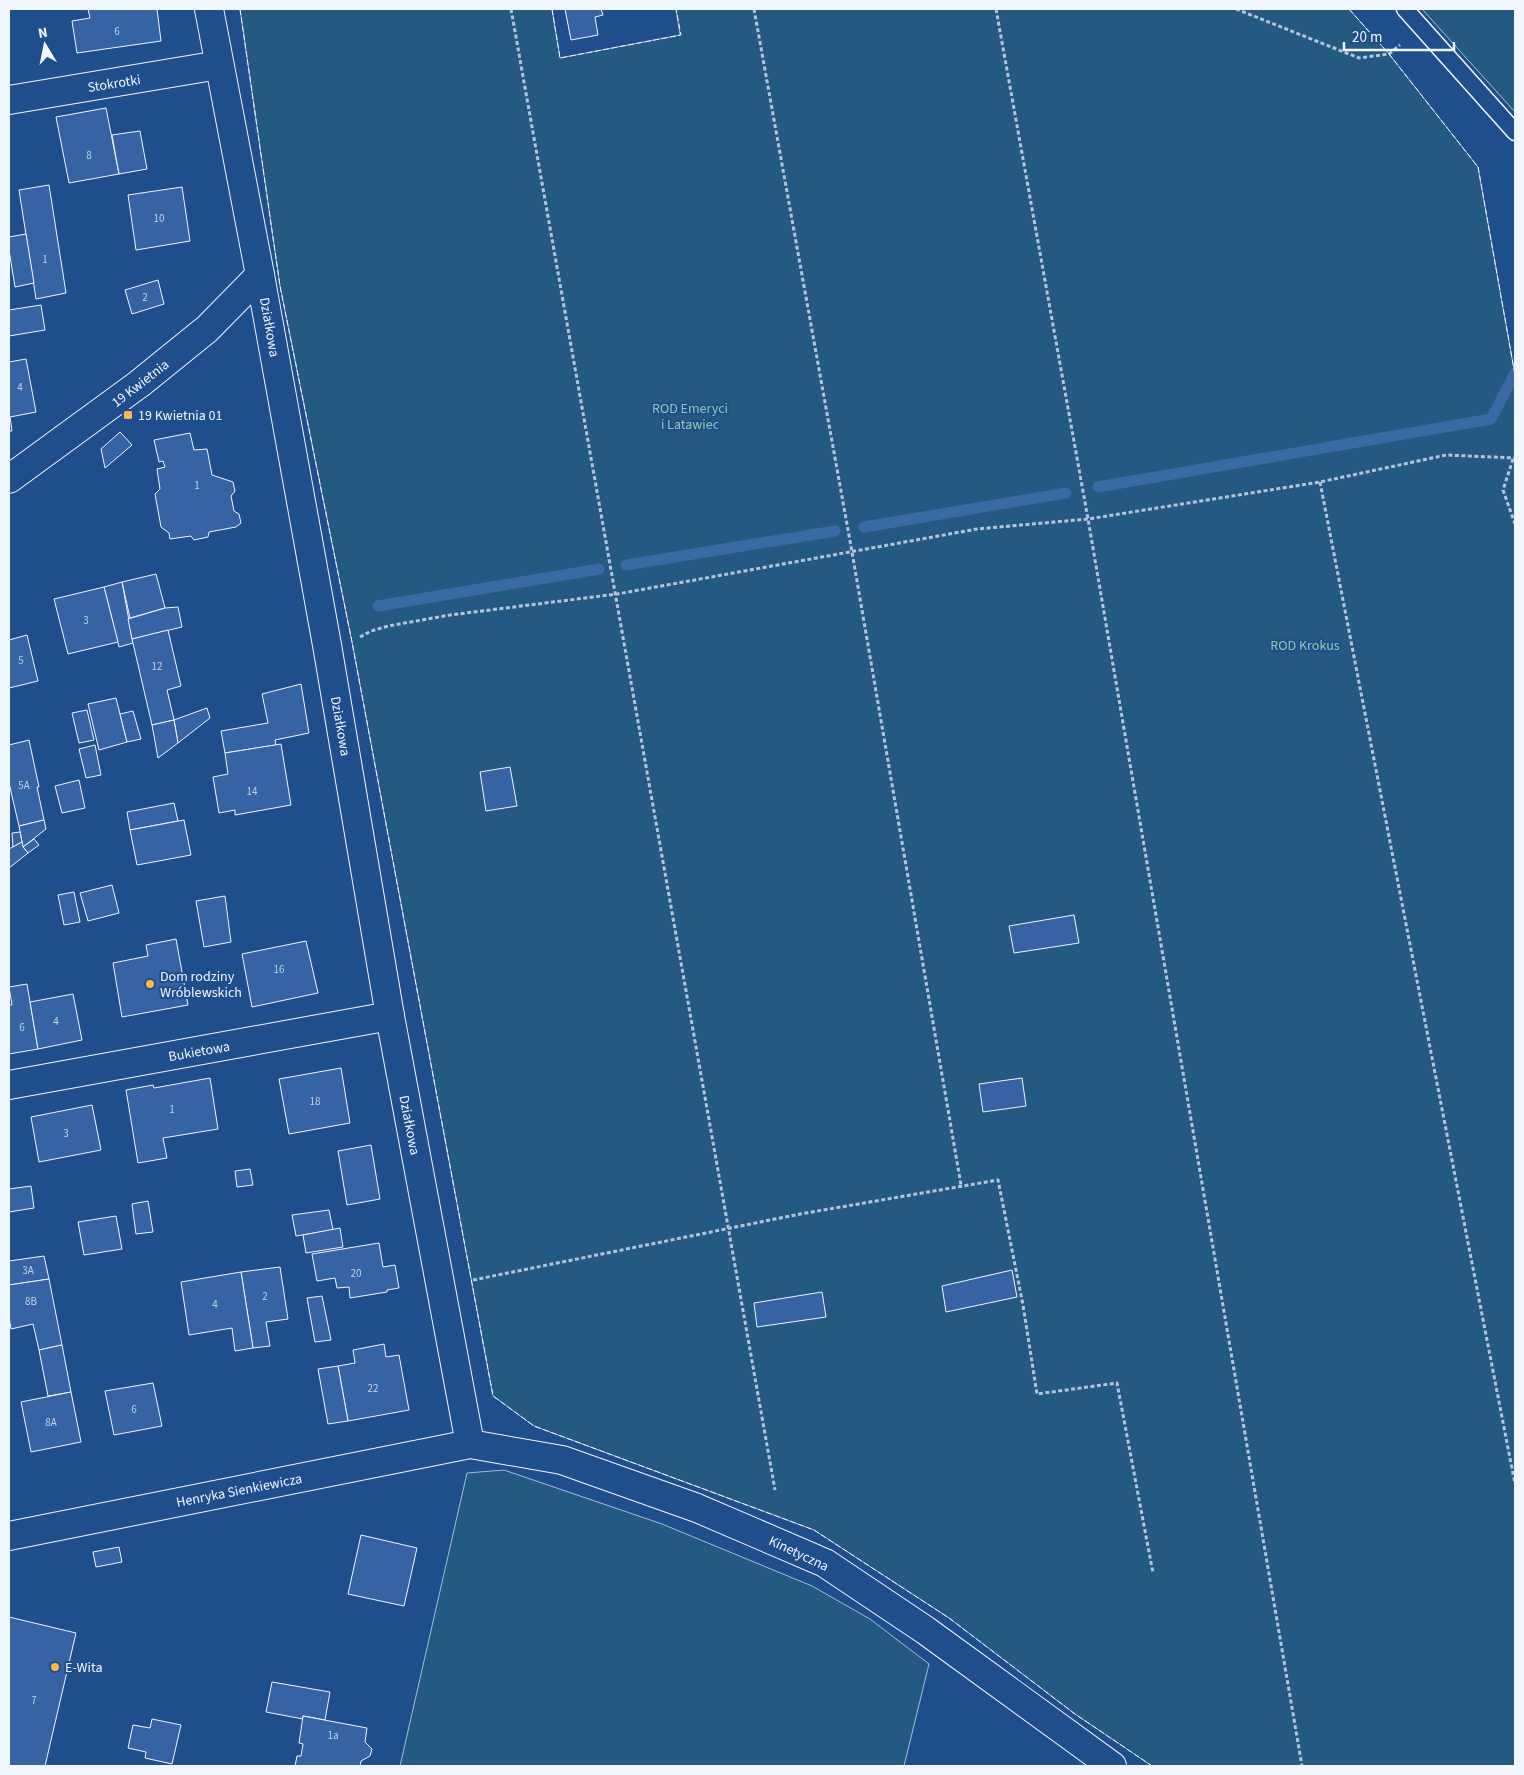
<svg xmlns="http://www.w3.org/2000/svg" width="1524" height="1775" viewBox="0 0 1524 1775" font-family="'Source Sans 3',sans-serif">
<rect width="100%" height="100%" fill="#1f4e8c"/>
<g fill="#245a82" stroke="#a8bbd7">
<path d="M240 9H552L560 58 680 35 676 9H1349L1389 54 1478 167 1515 375V1766H1152L1075 1714 949 1618 814 1530 534 1426 493 1396 352 642 280 286Z"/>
<path d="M1422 9H1515V112Z"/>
<path d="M504 1470 662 1524 812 1586 870 1619 929 1664 904 1766H400L467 1473Z"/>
</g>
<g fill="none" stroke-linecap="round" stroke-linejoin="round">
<g stroke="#3b69a3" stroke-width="11">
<path d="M1098 487 1491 419 1515 373"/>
<path d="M864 527 1066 493"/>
<path d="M626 565 835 531"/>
<path d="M378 606 599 569"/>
</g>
</g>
<g fill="#3563a3" stroke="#f2f6ff">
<path d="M88 9H157L161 41 77 53 72 21 90 18Z"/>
<path d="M565 9H601L603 15 595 17 598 35 571 40Z"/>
<path d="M106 108 119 174 69 183 56 117Z"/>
<path d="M140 131 147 169 119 174 112 135Z"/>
<path d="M49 185 66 293 36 299 19 190Z"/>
<path d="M182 187 190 241 136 250 128 195Z"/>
<path d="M26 234 34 283 15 287 9 250V237Z"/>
<path d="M158 280 164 304 132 314 125 290Z"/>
<path d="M41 305 45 330 9 336V310Z"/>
<path d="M26 359 36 412 10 417 12 431H9V362Z"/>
<path d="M120 432 132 445 105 468 101 449Z"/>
<path d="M190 433 194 450 207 449 212 475 233 482 235 491 231 496 234 511 239 514 241 523 236 527 209 532 208 537 194 540 191 536 170 539 169 533 161 527 155 494 160 489 157 469 165 467 163 461 159 462 154 440Z"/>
<path d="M156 574 165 608 130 618 122 582Z"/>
<path d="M122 582 133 643 119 647 104 587Z"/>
<path d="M104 587 118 642 68 654 54 599Z"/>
<path d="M178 607 182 627 132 639 128 619 165 608Z"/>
<path d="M168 630 181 686 167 690 174 720 152 725 132 639Z"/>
<path d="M27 635 38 681 9 688V640Z"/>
<path d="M301 684 309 733 275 740 276 745 225 753 221 731 268 723 262 694Z"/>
<path d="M116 698 127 742 99 750 88 704Z"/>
<path d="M207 708 210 718 178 743 174 720Z"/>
<path d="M87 710 94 740 79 743 72 713Z"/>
<path d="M133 711 141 739 127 742 120 714Z"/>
<path d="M174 720 178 743 158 758 152 725Z"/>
<path d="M29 740 39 787H37L44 820 19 826 9 783V745Z"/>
<path d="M281 744 291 805 235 815V810L219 813 213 777 228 774 225 753Z"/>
<path d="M95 745 101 775 86 778 79 749Z"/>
<path d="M510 767 517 806 486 811 480 772Z"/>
<path d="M79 780 85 808 62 813 55 786Z"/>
<path d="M174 803 178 821 130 830 127 812Z"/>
<path d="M44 820 46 829 23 847 19 826Z"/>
<path d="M184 820 191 855 137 865 130 830Z"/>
<path d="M20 832 22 842 13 847 12 833Z"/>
<path d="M34 839 39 845 28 853 23 847Z"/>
<path d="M22 842 23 847 28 853 9 868V849Z"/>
<path d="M112 885 119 913 88 921 80 893Z"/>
<path d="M74 892 80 922 64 925 58 895Z"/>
<path d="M225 896 231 942 204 947 196 901Z"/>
<path d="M1074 915 1079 943 1014 953 1009 926Z"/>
<path d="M176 939 188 1005 122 1017 113 963 148 956 146 945Z"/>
<path d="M306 941 318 993 252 1007 242 954Z"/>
<path d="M27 984 38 1049 9 1054V1005H12L9 987Z"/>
<path d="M73 994 82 1040 38 1049 30 1002Z"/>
<path d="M341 1068 350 1123 289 1134 279 1079Z"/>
<path d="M210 1078 218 1129 163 1138 167 1158 138 1163 126 1090 153 1085 154 1088Z"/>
<path d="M1022 1078 1026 1106 983 1112 979 1084Z"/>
<path d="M92 1105 101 1150 39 1162 31 1117Z"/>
<path d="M371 1145 380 1199 347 1205 338 1151Z"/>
<path d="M250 1169 253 1185 237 1187 235 1171Z"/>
<path d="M31 1186 34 1208 9 1212V1189Z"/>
<path d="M148 1201 153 1232 136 1234 132 1204Z"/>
<path d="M329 1210 333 1230 296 1236 292 1215Z"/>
<path d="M116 1216 122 1249 84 1255 78 1222Z"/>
<path d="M340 1228 343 1247 306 1253 303 1235Z"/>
<path d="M379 1243 383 1267 395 1265 399 1288 387 1290V1292L350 1298 349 1287 337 1288 335 1278 317 1281 312 1254Z"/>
<path d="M44 1256 49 1279 9 1285V1261Z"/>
<path d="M280 1267 288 1319 266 1322 270 1346 253 1348 241 1272Z"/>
<path d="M1012 1270 1017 1297 946 1312 942 1286Z"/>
<path d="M241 1272 253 1348 235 1351 232 1328 189 1335 181 1282Z"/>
<path d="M49 1279 62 1345 39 1350 33 1324 11 1329 9 1317V1285Z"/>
<path d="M822 1292 826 1317 757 1327 754 1303Z"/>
<path d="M322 1296 331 1340 315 1342 307 1298Z"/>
<path d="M384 1344 386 1357 399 1355 409 1410 348 1421 338 1366 355 1363 353 1350Z"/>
<path d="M62 1345 71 1392 48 1396 39 1350Z"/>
<path d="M338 1366 348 1421 328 1424 318 1369Z"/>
<path d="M153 1383 162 1426 114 1435 105 1391Z"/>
<path d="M71 1392 81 1442 31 1452 21 1402Z"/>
<path d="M361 1535 417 1548 404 1606 348 1594Z"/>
<path d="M119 1547 122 1562 96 1567 93 1552Z"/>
<path d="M9 1617 76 1633 45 1766H9Z"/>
<path d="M272 1682 330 1692 325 1720 303 1716V1719L266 1712Z"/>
<path d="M303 1716 367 1728 365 1742 372 1749 370 1756 361 1761 360 1766H295L297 1756H301L303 1744 299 1743Z"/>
<path d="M152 1719 181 1725 172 1764 145 1758 146 1752 128 1748 133 1725 150 1728Z"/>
</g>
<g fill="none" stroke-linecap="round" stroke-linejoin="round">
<defs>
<path id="service" d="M1405 9 1515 132"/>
<g id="minor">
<path d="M209 9 260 275 327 645 390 1016 470 1444"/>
<path d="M9 100 219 65"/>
<path d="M9 479 139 384 207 329 260 275"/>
<path d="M9 1085 390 1016"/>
<path d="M9 1536 470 1444 562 1460 697 1508 825 1563 925 1630 1112 1766"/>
</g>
</defs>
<use href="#service" stroke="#f2f6ff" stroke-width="19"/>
<use href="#minor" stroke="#f2f6ff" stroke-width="30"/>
<g stroke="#b3c4dc" stroke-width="3" stroke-dasharray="4 2.5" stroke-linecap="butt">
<path d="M511 9 775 1490"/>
<path d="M754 9 852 552 961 1185"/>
<path d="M996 9 1088 519 1302 1766"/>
<path d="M1236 9 1359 58 1389 54 1400 45"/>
<path d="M1513 459 1503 490 1515 524"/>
<path d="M1320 482 1515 1484"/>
<path d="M360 637 371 631 388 626 450 615 617 594 977 529 1088 519 1320 482 1446 455 1515 458"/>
<path d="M473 1280 800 1214 998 1180 1023 1305 1037 1394 1117 1383 1153 1573"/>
</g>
<use href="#service" stroke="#1f4e8c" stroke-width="16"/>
<use href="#minor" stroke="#1f4e8c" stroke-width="28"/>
<g stroke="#f2f6ff" stroke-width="1" stroke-dasharray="6 2.5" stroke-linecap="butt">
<path d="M240 9 280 286 352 642 493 1396 534 1426 814 1530 949 1618 1075 1714 1152 1766"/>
<path d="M552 9 560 58 681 35 676 9"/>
<path d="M1349 9 1389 54 1478 167 1515 375"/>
</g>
</g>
<g fill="#ffb74d" stroke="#1f4e8c" stroke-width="2">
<rect x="123" y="410" width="10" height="10" rx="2.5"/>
<circle cx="150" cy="984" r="5"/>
<circle cx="55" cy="1667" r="5"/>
</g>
<g text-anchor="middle" stroke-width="4" stroke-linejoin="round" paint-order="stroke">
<g font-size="11" fill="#c3d1e8">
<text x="117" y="35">6</text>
<text x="89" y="159">8</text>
<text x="159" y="222">10</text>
<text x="45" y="263">1</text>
<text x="145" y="301">2</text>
<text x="20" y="391">4</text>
<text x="197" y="489">1</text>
<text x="86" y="624">3</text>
<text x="21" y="664">5</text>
<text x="157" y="670">12</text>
<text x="24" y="789">5A</text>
<text x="252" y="795">14</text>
<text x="279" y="973">16</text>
<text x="56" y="1025">4</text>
<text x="22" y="1031">6</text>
<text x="315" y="1105">18</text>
<text x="172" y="1113">1</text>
<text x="66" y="1137">3</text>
<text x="28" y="1274">3A</text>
<text x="356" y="1277">20</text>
<text x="265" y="1300">2</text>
<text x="31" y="1305">8B</text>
<text x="215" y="1308">4</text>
<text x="373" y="1392">22</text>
<text x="134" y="1413">6</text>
<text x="51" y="1426">8A</text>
<text x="34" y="1704">7</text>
<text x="333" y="1739">1a</text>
</g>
<g font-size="14" fill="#f2f6ff" stroke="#1f4e8c">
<text transform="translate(114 83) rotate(-9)" y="5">Stokrotki</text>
<text transform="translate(270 327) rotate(80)" y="5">Działkowa</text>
<text transform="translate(140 383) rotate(-38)" y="5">19 Kwietnia</text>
<text transform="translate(341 726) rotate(80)" y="5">Działkowa</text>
<text transform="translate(199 1051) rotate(-10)" y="5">Bukietowa</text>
<text transform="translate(410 1125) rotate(79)" y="5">Działkowa</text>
<text transform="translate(239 1490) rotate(-11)" y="5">Henryka Sienkiewicza</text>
<text transform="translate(799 1553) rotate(25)" y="5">Kinetyczna</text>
</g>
<g font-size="14" fill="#97c8a6" stroke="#1f4e8c">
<text x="690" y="413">ROD Emeryci<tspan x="690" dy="16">i Latawiec</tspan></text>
<text x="1305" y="650">ROD Krokus</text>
</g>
<g font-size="14" fill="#f2f6ff" stroke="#1f4e8c" text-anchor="start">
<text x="138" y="420">19 Kwietnia 01</text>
<text x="160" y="981">Dom rodziny<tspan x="160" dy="16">Wróblewskich</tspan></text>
<text x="65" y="1672">E-Wita</text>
</g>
</g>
<rect width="1524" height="1775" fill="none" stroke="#f2f6ff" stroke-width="20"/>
<g transform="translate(45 45) rotate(350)" stroke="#1f4e8c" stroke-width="4" paint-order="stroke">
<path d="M0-4L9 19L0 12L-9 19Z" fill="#f2f6ff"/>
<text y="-8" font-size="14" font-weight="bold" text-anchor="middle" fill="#f2f6ff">N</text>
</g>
<path d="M1344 42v8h110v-8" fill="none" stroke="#f2f6ff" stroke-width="2.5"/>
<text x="1352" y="42" font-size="15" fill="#f2f6ff" stroke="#1f4e8c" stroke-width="4" paint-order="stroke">20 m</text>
</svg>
